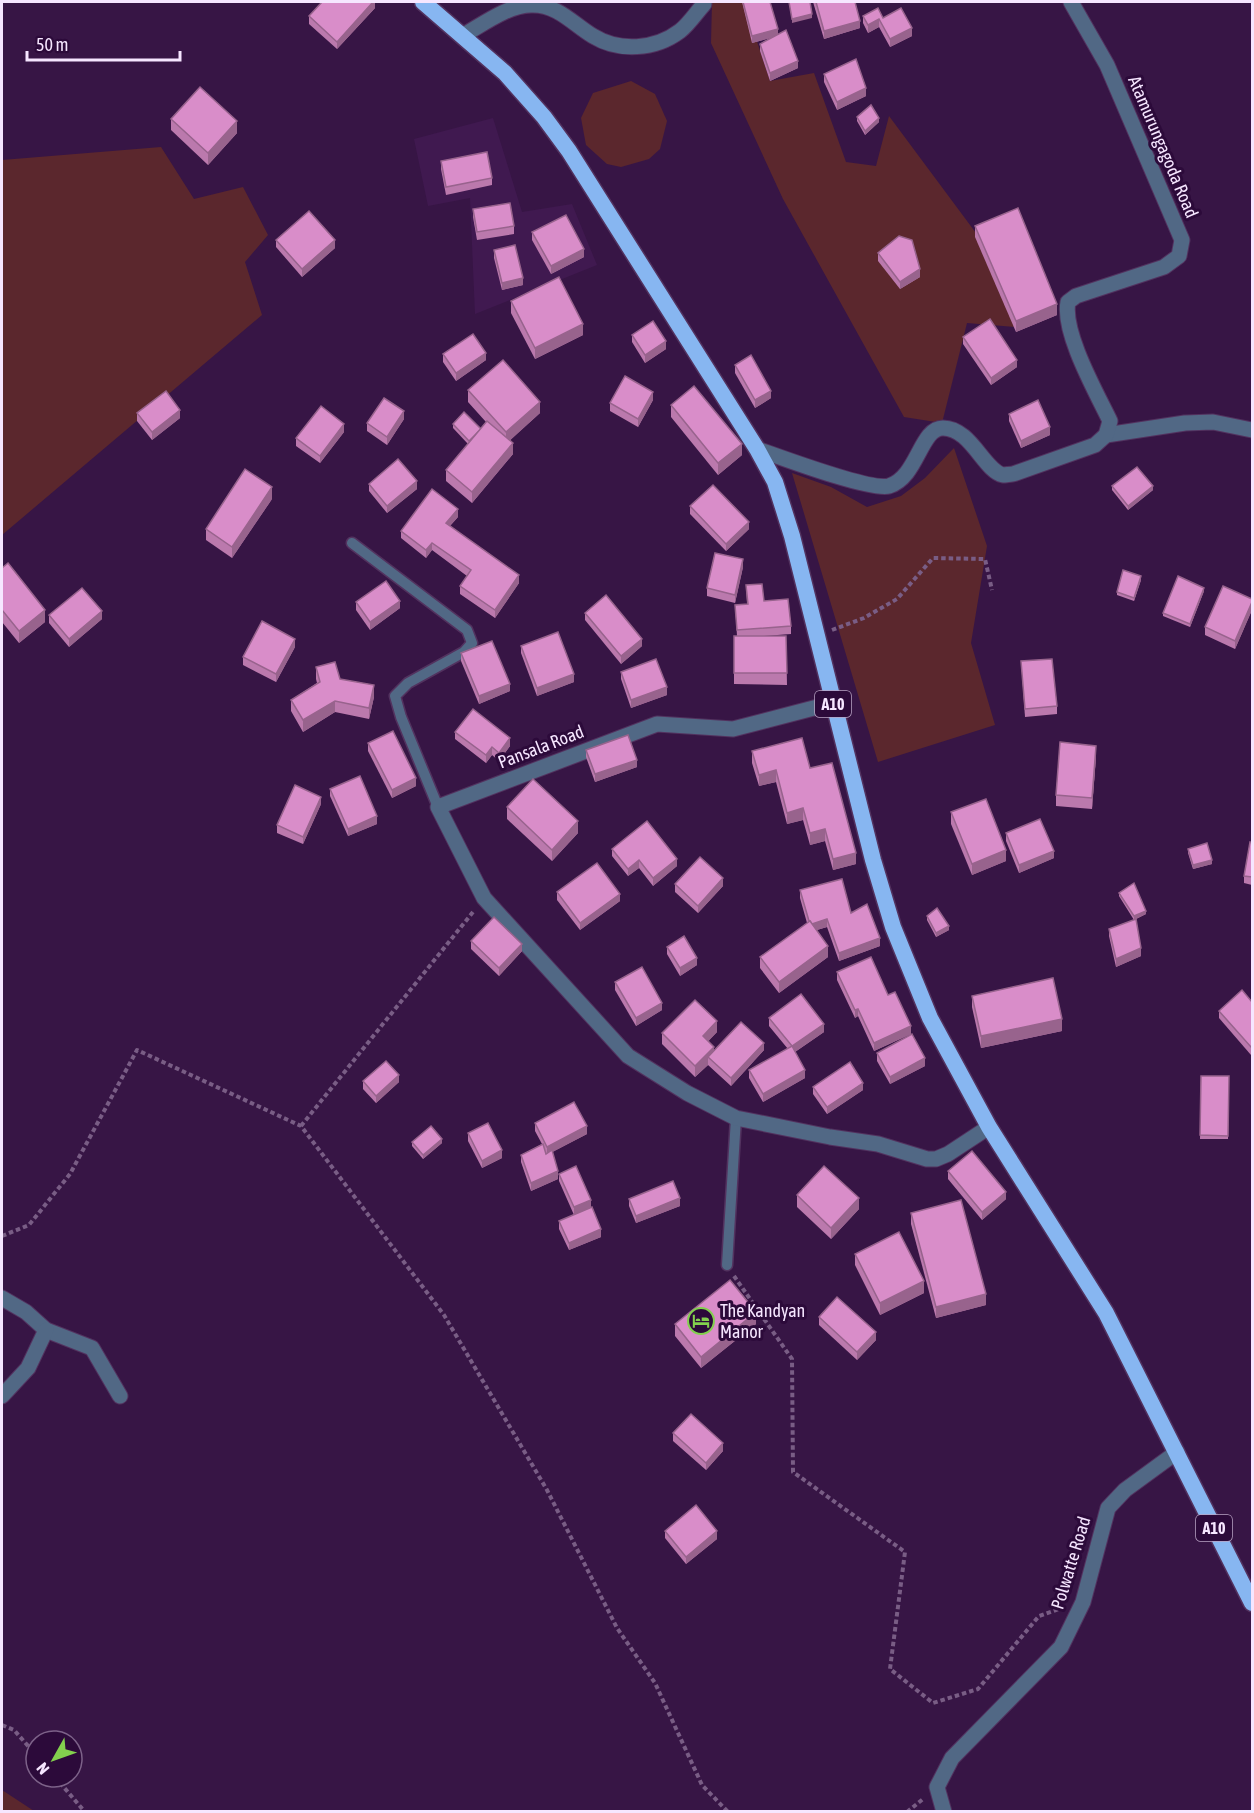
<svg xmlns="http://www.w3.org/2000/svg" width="1254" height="1813" viewBox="0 0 1254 1813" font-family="'Asap Condensed',sans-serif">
<rect width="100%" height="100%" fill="#371545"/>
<path fill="#401950" d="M493 118 522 212 572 204 597 265 475 314 470 198 428 206 414 139Z"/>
<g fill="#5b272d">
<path d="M712 2H744L770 81 814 73 846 162 876 166 889 116 999 264 1026 328 967 323 942 423 904 417 783 199 711 43Z"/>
<path d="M631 81 655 94 667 121 660 149 649 159 621 167 607 164 586 145 581 118 593 93Z"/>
<path d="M161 147 194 199 243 187 268 235 245 262 262 315 2 535V160Z"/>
<path d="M954 448 987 546 971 643 995 725 878 762 792 473 831 487 867 507 901 496 925 478Z"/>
<path d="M2 1790 34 1811H2Z"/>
</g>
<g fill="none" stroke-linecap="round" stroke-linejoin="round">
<defs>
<g id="service">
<path d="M352 543 467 630 472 643 464 652 408 683 395 696 401 717 438 807"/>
<path d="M727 1265 736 1118"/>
</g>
<g id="minor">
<path d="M462 36C482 25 509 4 533 5 558 5 573 24 593 36 619 52 655 50 680 31 689 24 696 13 704 4"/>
<path d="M1106 435 1185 423 1213 422 1252 430"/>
<path d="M757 449C780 457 870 491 889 486 918 477 920 428 943 428 971 428 984 471 1003 475 1006 475 1010 474 1013 474L1095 445 1106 435 1110 421C1096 392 1062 332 1068 302L1076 296 1164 267 1179 256 1182 240 1107 65 1071 2"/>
<path d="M833 703 733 729 657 724 438 807 484 898 628 1056 687 1093 736 1118 830 1137 878 1144 927 1159H936L948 1154 989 1127"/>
<path d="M2 1298 26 1312 46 1330 92 1348 120 1396"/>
<path d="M2 1396 28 1368 46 1330"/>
<path d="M944 1812 937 1787 952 1758 1061 1647 1083 1602 1108 1508 1125 1490 1177 1452"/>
</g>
<path id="trunk" d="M423 2 505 73 544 117 569 151 757 449 775 482 792 536 873 860 893 927 930 1018 989 1127 1106 1313 1252 1603"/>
</defs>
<use href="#service" stroke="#52325f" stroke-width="13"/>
<use href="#minor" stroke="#52325f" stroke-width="17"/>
<use href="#trunk" stroke="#52325f" stroke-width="19"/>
<g stroke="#795d85" stroke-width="4" stroke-dasharray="4.5 3" stroke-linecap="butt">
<path d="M832 630 864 618 897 599 933 558 985 559 992 590"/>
<path d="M301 1126 473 912"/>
<path d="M2 1236 29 1225 70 1174 137 1050 301 1126 444 1315 547 1490 617 1628 655 1683 702 1785 728 1812"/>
<path d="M734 1276 792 1359 793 1472 905 1552 890 1669 933 1703 978 1689 1039 1616 1062 1608"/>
<path d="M2 1725 14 1730 36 1755"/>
<path d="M55 1777 85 1812"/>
<path d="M907 1812 923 1799"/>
</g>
<use href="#service" stroke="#516885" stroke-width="10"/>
<use href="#minor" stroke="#516885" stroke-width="15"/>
<use href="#trunk" stroke="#87b6f1" stroke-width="16"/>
</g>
<g fill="#bb79ad">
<path d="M375 2V8L337 49 309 24V16Z"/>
<path d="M742 2H770L778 34 798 68 770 81 760 51V44L770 38 752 43Z"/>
<path d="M813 2H855L860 28 824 39Z"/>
<path d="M863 16 883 18 912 36 890 47 879 27 868 33 863 23Z"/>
<path d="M824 74 866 96 837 110 824 82Z"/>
<path d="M857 117 879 122 865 135 857 121Z"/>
<path d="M171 119 237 133 208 165 171 130Z"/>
<path d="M441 161 492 178V185L446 195 441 169Z"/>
<path d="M473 209 514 226V234L477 240 473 217Z"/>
<path d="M975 226 1057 315 1016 332 975 237Z"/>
<path d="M532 232 584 257 551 274 532 240Z"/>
<path d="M276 240 335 248 302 277 276 247Z"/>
<path d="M494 250 523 285 502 290 494 258Z"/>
<path d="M878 253 920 277 900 289 878 261Z"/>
<path d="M511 301 583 335 535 359 511 313Z"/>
<path d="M632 335 666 349 645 363 632 342Z"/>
<path d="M963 337 1017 367 991 385 963 344Z"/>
<path d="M443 354 486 360 456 381 443 362Z"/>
<path d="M735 365 771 398 755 408 735 373Z"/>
<path d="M468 390 540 413 510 440 513 454 472 503 446 481V470L468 444 453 428V424L481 428 486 422 468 402Z"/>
<path d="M653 400 638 427 610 411V403Z"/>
<path d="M671 405 742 455 718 475 671 417Z"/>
<path d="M137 413 180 418 152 440 137 421Z"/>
<path d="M1009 414 1050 435 1021 448 1009 421Z"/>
<path d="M404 419 387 445 367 431V423Z"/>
<path d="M344 432 320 463 296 446V438Z"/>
<path d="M369 484 417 489 387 513 369 491Z"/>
<path d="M1112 486 1153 490 1128 510 1112 490Z"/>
<path d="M272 499 232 558 206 540V529Z"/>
<path d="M690 506 749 529 726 551 690 514Z"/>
<path d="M458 517 450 526 519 583 495 618 460 594V586L467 576 432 550 426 558 401 538V531Z"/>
<path d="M743 567 735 603 707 596V588Z"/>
<path d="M2 568 45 622 19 643 2 622Z"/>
<path d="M1141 580 1134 601 1117 595V592Z"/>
<path d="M746 585 791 626V634L764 636H786L787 685 734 684V636H737L735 605 747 604Z"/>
<path d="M1204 591 1190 627 1163 616V613Z"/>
<path d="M1252 599V610L1235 649 1205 635V627Z"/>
<path d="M356 602 400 608 370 630 356 610Z"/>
<path d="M585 613 642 646 621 664 585 620Z"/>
<path d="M49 615 102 619 69 647 49 623Z"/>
<path d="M521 646 574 682 537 696 521 653Z"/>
<path d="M295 647 276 682 243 665V657Z"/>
<path d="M461 653 510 691 479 704 461 661Z"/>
<path d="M1021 661 1057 706V714L1025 717Z"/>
<path d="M316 667 374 697 369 719 335 712 303 732 291 711V700L317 683 316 679Z"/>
<path d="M621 672 667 695 631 708 621 679Z"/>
<path d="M455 732 510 746 499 761 492 755 486 763 455 739Z"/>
<path d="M368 743 416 786 392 798 368 751Z"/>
<path d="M586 750 637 767 595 782 586 757Z"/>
<path d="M752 751 810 768 856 864 833 870 825 841 810 845 803 820 787 824 776 782 759 786 752 763Z"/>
<path d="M1096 757 1092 809 1056 806V795Z"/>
<path d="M330 789 377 824 348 836 330 796Z"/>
<path d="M321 804 303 844 277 833V825Z"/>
<path d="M507 807 578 833 552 861 507 819Z"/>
<path d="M951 812 1006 861 972 875 951 824Z"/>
<path d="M1006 833 1054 858 1019 873 1006 841Z"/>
<path d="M1252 843V885L1244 883V876Z"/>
<path d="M612 849 677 866 653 886 639 868 628 876 612 856Z"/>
<path d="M1188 849 1212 864 1193 869 1188 853Z"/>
<path d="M675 884 723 886 698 913 675 892Z"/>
<path d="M800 890 851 913 880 946 839 961 827 927 817 930 828 957 779 993 760 968V957L807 923 800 898Z"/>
<path d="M557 892 620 901 580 930 557 900Z"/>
<path d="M1119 893 1146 914 1136 919 1141 956 1116 967 1109 936V929L1134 920 1119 896Z"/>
<path d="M927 916 949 930 936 937 927 920Z"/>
<path d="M471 941 522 951 499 976 471 949Z"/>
<path d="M667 947 697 965 680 976 667 954Z"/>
<path d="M837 972 888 995 911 1034 874 1051 858 1016 855 1018 837 980Z"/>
<path d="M615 982 662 1010 636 1026 615 990Z"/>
<path d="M972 996 1062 1031 981 1048 972 1007Z"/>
<path d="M1252 1002V1054L1251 1055 1219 1018V1011Z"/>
<path d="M769 1018 824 1032 795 1052 805 1078 763 1102 749 1078V1070L788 1049 769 1026Z"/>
<path d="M717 1032 708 1041 714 1051 764 1050 731 1086 708 1065 695 1077 662 1044V1033Z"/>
<path d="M877 1053 925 1066 890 1084 877 1061Z"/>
<path d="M1201 1076H1229L1228 1139H1200Z"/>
<path d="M363 1081 399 1082 376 1103 363 1089Z"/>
<path d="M813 1087 863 1090 827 1114 813 1094Z"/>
<path d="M535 1123 587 1134 552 1152 558 1179 531 1191 521 1162V1155L542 1144 535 1131Z"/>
<path d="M468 1133 502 1158 482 1168 468 1141Z"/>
<path d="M412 1142 442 1143 423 1159 412 1146Z"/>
<path d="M948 1171 1006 1199 982 1220 948 1179Z"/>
<path d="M559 1174 591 1208 601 1237 569 1250 559 1229V1221L574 1215 559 1181Z"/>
<path d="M797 1195 859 1209 831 1239 797 1207Z"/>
<path d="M629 1199 680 1206 636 1223 629 1206Z"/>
<path d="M911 1213 986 1305 936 1318 911 1224Z"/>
<path d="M855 1254 924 1293 880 1315 855 1265Z"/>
<path d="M819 1317 876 1340 857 1360 819 1325Z"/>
<path d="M675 1324H756L701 1368 675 1336Z"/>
<path d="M673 1433 723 1451 706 1470 673 1441Z"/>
<path d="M665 1531 717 1539 686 1564 665 1538Z"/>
</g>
<g fill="#98638d">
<path d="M373 2H375V8L337 49V42Z"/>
<path d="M812 14V18L792 23V19Z"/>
<path d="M879 19V27L868 33V25Z"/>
<path d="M860 21V28L824 39V31Z"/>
<path d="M912 28V36L890 47V39Z"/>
<path d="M778 29V36L752 43V36Z"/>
<path d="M798 61V68L770 81V73Z"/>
<path d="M866 88V96L837 110V102Z"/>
<path d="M879 118V122L865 135V131Z"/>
<path d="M237 121V133L208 165V153Z"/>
<path d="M335 240V248L302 277V269Z"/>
<path d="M584 249V257L551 274V266Z"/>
<path d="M920 269V277L900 289V282Z"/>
<path d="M523 278V285L502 290V283Z"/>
<path d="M1057 304V315L1016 332V321Z"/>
<path d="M583 324V335L535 359V348Z"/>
<path d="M666 341V349L645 363V355Z"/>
<path d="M486 353V360L456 381V373Z"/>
<path d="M1017 360V367L991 385V378Z"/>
<path d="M771 391V398L755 408V400Z"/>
<path d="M653 392V400L638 427V419Z"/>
<path d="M540 402V413L506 444V432Z"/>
<path d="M180 410V418L152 440V432Z"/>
<path d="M404 411V419L387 445V437Z"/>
<path d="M344 424V432L320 463V456Z"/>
<path d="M1050 427V435L1021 448V441Z"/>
<path d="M513 443V454L472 503V492Z"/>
<path d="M742 444V455L718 475V463Z"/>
<path d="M417 481V489L387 513V506Z"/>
<path d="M1153 486V490L1128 510V506Z"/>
<path d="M272 487V499L232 558V547Z"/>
<path d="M458 509V517L446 530V523Z"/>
<path d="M749 522V529L726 551V544Z"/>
<path d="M432 543V550L426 558V550Z"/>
<path d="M743 559V567L735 603V595Z"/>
<path d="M519 575V583L495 618V610Z"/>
<path d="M1141 576V580L1134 601V598Z"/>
<path d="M1204 588V591L1190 627V624Z"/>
<path d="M400 601V608L370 630V622Z"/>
<path d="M1252 602V610L1235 649V641Z"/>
<path d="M45 610V622L19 643V631Z"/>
<path d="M102 611V619L69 647V639Z"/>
<path d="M295 639V647L276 682V674Z"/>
<path d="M642 639V646L621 664V656Z"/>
<path d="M574 674V682L537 696V688Z"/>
<path d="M510 684V691L479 704V696Z"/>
<path d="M374 685V697L369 719V708Z"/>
<path d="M667 687V695L631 708V700Z"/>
<path d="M335 701V712L303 732V720Z"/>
<path d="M510 738V746L499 761V753Z"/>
<path d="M1096 746V757L1092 809V798Z"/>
<path d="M492 747V755L486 763V755Z"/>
<path d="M637 760V767L595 782V774Z"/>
<path d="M776 770V782L759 786V775Z"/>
<path d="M416 778V786L392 798V790Z"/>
<path d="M321 797V804L303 844V837Z"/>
<path d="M803 808V820L787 824V813Z"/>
<path d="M377 816V824L348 836V829Z"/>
<path d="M578 821V833L552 861V850Z"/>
<path d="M825 829V841L810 845V833Z"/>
<path d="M1006 850V861L972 875V864Z"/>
<path d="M1054 851V858L1019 873V865Z"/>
<path d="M856 853V864L833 870V859Z"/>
<path d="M677 859V866L653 886V878Z"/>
<path d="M639 860V868L628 876V869Z"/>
<path d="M1212 860V864L1193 869V865Z"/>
<path d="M723 878V886L698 913V906Z"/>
<path d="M620 894V901L580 930V923Z"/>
<path d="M1146 911V914L1134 920V916Z"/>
<path d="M827 919V927L810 932V924Z"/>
<path d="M949 926V930L936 937V933Z"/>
<path d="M880 938V946L839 961V953Z"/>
<path d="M522 944V951L499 976V968Z"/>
<path d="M828 946V957L779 993V982Z"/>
<path d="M1141 948V956L1116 967V959Z"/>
<path d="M697 958V965L680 976V968Z"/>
<path d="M662 1003V1010L636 1026V1018Z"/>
<path d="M858 1009V1016L855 1018V1010Z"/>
<path d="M1062 1019V1031L981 1048V1036Z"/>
<path d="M717 1021V1032L703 1047V1036Z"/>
<path d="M824 1024V1032L792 1054V1046Z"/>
<path d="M911 1026V1034L874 1051V1043Z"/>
<path d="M764 1043V1050L731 1086V1078Z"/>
<path d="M714 1047V1059L708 1057V1065L695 1077V1066Z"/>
<path d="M925 1058V1066L890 1084V1077Z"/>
<path d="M805 1070V1078L763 1102V1094Z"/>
<path d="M399 1075V1082L376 1103V1096Z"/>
<path d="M863 1083V1090L827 1114V1107Z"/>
<path d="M587 1126V1134L547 1155V1147Z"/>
<path d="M442 1139V1143L423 1159V1155Z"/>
<path d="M502 1150V1158L482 1168V1161Z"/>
<path d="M558 1171V1179L531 1191V1183Z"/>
<path d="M1006 1192V1199L982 1220V1212Z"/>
<path d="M680 1198V1206L636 1223V1216Z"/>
<path d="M859 1198V1209L831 1239V1228Z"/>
<path d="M591 1200V1208L574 1215V1207Z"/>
<path d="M601 1229V1237L569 1250V1243Z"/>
<path d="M924 1281V1293L880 1315V1303Z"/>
<path d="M986 1294V1305L936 1318V1307Z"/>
<path d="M756 1312V1324L701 1368V1357Z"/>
<path d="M876 1332V1340L857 1360V1352Z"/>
<path d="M723 1443V1451L706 1470V1463Z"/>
<path d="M717 1531V1539L686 1564V1557Z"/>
</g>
<g fill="#d98dc9" stroke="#98638d" stroke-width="1.5">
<path d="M322 2H373L337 42 309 16Z"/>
<path d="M743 2H770L778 29 752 36Z"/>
<path d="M789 2H810L812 14 792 19Z"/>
<path d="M816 2H855L860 21 824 31Z"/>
<path d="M878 8 883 18 901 8 912 28 890 39 879 19 868 25 863 16Z"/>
<path d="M786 30 798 61 770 73 760 44Z"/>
<path d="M856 59 866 88 837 102 824 74Z"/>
<path d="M200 87 237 121 208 153 171 119Z"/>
<path d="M871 105 879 118 865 131 857 117Z"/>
<path d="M487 152 492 178 446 187 441 161Z"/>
<path d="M510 203 514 226 477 232 473 209Z"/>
<path d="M1018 208 1057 304 1016 321 975 226Z"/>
<path d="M309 211 335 240 302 269 276 240Z"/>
<path d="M566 215 584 249 551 266 532 232Z"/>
<path d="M899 236 912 240 920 269 900 282 878 253Z"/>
<path d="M515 245 523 278 502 283 494 250Z"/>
<path d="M559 277 583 324 535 348 511 301Z"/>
<path d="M990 319 1017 360 991 378 963 337Z"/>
<path d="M653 321 666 341 645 355 632 335Z"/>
<path d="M473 334 486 353 456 373 443 354Z"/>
<path d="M751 355 771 391 755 400 735 365Z"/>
<path d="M503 360 540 402 506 432 468 390Z"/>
<path d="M625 376 653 392 638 419 610 403Z"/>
<path d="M694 386 742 444 718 463 671 405Z"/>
<path d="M166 391 180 410 152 432 137 413Z"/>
<path d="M384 398 404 411 387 437 367 423Z"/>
<path d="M1038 400 1050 427 1021 441 1009 414Z"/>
<path d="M321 406 344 424 320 456 296 438Z"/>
<path d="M464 412 481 429 469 441 453 424Z"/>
<path d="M487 421 513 443 472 492 446 470Z"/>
<path d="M398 459 417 481 387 506 369 484Z"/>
<path d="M1137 467 1153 486 1128 506 1112 486Z"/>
<path d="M245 469 272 487 232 547 206 529Z"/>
<path d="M713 485 749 522 726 544 690 506Z"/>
<path d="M432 489 458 509 446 523 519 575 495 610 460 586 471 570 432 543 426 550 401 531Z"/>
<path d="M715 553 743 559 735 595 707 588Z"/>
<path d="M8 563 45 610 19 631 2 610V568Z"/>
<path d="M1123 570 1141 576 1134 598 1117 592Z"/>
<path d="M1178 576 1204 588 1190 624 1163 613Z"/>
<path d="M386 581 400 601 370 622 356 602Z"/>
<path d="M762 584 764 601 788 599 791 626 737 630 735 605 748 604 746 585Z"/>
<path d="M1223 586 1252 599V602L1235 641 1205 627Z"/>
<path d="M82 588 102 611 69 639 49 615Z"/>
<path d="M606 595 642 639 621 656 585 613Z"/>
<path d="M262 621 295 639 276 674 243 657Z"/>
<path d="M558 632 574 674 537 688 521 646Z"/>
<path d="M734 636H786L787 673H734Z"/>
<path d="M492 641 510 684 479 696 461 653Z"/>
<path d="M656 659 667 687 631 700 621 672Z"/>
<path d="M1052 659 1057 706 1025 709 1021 661Z"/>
<path d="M335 662 340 679 374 685 369 708 335 701 303 720 291 700 320 682 316 667Z"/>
<path d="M473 709 510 738 499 753 492 747 486 755 455 732Z"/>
<path d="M393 731 416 778 392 790 368 743Z"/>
<path d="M628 735 637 760 595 774 586 750Z"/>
<path d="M802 738 810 768 832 763 856 853 833 859 825 829 810 833 803 808 787 813 776 770 759 775 752 751Z"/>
<path d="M1060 742 1096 746 1092 798 1056 795Z"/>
<path d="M360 776 377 816 348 829 330 789Z"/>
<path d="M533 779 578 821 552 850 507 807Z"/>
<path d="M295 785 321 797 303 837 277 825Z"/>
<path d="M986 799 1006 850 972 864 951 812Z"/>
<path d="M1040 819 1054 851 1019 865 1006 833Z"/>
<path d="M647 821 677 859 653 878 639 860 628 869 612 849Z"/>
<path d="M1250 842 1252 843V877L1244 876Z"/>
<path d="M1207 843 1212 860 1193 865 1188 849Z"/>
<path d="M700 857 723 878 698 906 675 884Z"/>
<path d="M597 863 620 894 580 923 557 892Z"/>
<path d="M842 879 851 913 867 904 880 938 839 953 827 919 812 924 810 921H809L800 890Z"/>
<path d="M1134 883 1146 911 1134 916 1119 893Z"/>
<path d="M937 908 949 926 936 933 927 916Z"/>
<path d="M494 917 522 944 499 968 471 941Z"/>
<path d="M1136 919 1141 948 1116 959 1109 929Z"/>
<path d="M810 921 828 946 779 982 760 957Z"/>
<path d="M684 936 697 958 680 968 667 947Z"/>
<path d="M871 957 888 995 895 992 911 1026 874 1043 858 1009 855 1010 837 972Z"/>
<path d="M642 967 662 1003 636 1018 615 982Z"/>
<path d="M1053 978 1062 1019 981 1036 972 996Z"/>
<path d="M1242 990 1252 1002V1046L1251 1047 1219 1011Z"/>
<path d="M801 994 824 1024 792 1046 769 1018Z"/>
<path d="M695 1000 717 1021 703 1036 714 1047 695 1066 662 1033Z"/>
<path d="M741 1022 764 1043 731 1078 708 1057Z"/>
<path d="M912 1034 925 1058 890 1077 877 1053Z"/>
<path d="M792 1046 805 1070 763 1094 749 1070Z"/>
<path d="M386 1061 399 1075 376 1096 363 1081Z"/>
<path d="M850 1062 863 1083 827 1107 813 1087Z"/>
<path d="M1201 1076H1229L1228 1136 1200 1135Z"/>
<path d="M574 1102 587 1126 547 1147 535 1123Z"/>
<path d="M488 1123 502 1150 482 1161 468 1133Z"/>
<path d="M431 1126 442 1139 423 1155 412 1142Z"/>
<path d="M543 1144 546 1154 552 1150 558 1171 531 1183 521 1155Z"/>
<path d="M972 1151 1006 1192 982 1212 948 1171Z"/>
<path d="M576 1166 591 1200 574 1207 559 1174Z"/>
<path d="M824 1166 859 1198 831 1228 797 1195Z"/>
<path d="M673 1181 680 1198 636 1216 629 1199Z"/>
<path d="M961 1200 986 1294 936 1307 911 1213Z"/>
<path d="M592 1207 601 1229 569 1243 559 1221Z"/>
<path d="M899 1232 924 1281 880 1303 855 1254Z"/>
<path d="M730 1280 756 1312 701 1357 675 1324Z"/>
<path d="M837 1297 876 1332 857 1352 819 1317Z"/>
<path d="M691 1414 723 1443 706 1463 673 1433Z"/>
<path d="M696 1505 717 1531 686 1557 665 1531Z"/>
</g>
<defs>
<symbol id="hotel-ring" viewBox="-11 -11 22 22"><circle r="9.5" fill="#2c0a3a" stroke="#83d04e" stroke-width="1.5"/><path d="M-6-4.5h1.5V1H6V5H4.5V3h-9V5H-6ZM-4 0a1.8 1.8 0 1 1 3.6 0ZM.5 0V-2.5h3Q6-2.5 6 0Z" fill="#83d04e"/></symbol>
</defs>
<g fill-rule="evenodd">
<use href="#hotel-ring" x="686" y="1306" width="30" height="30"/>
</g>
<g text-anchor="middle" stroke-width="6" stroke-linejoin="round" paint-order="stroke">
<g fill="#2c0a3a" stroke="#b9a4c4" stroke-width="1.5">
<rect x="815" y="691" width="36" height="26" rx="4.5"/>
<rect x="1196" y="1515" width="36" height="26" rx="4.5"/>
</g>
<g font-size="16" font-weight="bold" fill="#f6e6ff">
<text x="833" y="710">A10</text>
<text x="1214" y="1534">A10</text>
</g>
<g font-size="18" fill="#f6e6ff" stroke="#2c0a3a">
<text transform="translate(1163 147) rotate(67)" y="6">Atamurungagoda Road</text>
<text transform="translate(541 747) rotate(-21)" y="6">Pansala Road</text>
<text transform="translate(1071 1563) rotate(-73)" y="6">Polwatte Road</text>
</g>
<g font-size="18" fill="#f6e6ff" stroke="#2c0a3a" text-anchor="start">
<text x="720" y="1317">The Kandyan<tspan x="720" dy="21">Manor</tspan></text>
</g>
</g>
<rect width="1254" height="1813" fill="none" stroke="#f6e6ff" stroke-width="6"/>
<g transform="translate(54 1759) rotate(230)"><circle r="28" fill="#2c0a3a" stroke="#7d6289" stroke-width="1.5"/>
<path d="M0-4.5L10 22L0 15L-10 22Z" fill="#83d04e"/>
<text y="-9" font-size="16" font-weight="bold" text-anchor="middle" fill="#f6e6ff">N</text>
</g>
<path d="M27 51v9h153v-9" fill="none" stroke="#f6e6ff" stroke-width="3"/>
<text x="36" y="51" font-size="18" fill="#f6e6ff" stroke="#2c0a3a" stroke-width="4.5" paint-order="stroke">50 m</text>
</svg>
